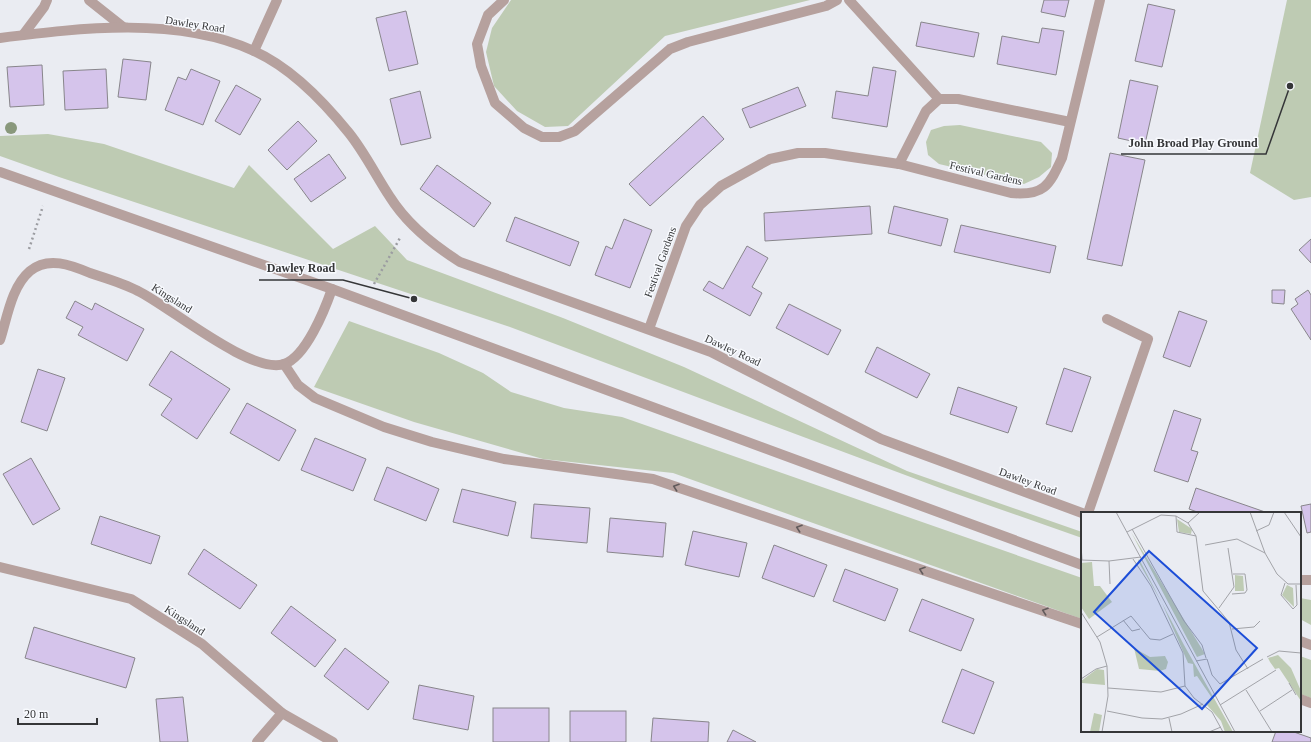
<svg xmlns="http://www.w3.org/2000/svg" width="1311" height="742" viewBox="0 0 1311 742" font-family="'Times New Roman',serif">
<rect width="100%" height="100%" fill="#eaecf2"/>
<g fill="#becbb3">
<path d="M511 0H810L665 36 568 126 545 127 517 111 494 86 486 52 492 28Z"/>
<path d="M1287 0H1311V197L1294 200 1250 173Z"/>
<path d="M960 125 1041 142 1052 153 1051 167 1039 177 1024 184 939 164 928 155 926 142 931 130 944 126Z"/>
<path d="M48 134 104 144 234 188 249 165 333 249 375 226 407 260 563 318 684 367 907 471 1082 532V538L948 491 507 326 59 177 0 156V136Z"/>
<path d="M349 321 439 353 483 373 511 392 564 408 622 417 1082 578V619L673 473 543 459 414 422 314 387Z"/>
<path d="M1300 598 1311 600V625L1300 619Z"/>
<path d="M1300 656 1311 660V698L1300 694Z"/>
</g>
<g fill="#d5c4eb" stroke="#88868b">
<path d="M1044 0H1069L1065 17 1041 12Z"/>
<path d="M1148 4 1175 10 1162 67 1135 61Z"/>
<path d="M406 11 418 64 389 71 376 18Z"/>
<path d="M921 22 979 33 974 57 916 46Z"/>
<path d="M1042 28 1064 31 1056 75 997 64 1002 36 1039 43Z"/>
<path d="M123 59 151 62 146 100 118 97Z"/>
<path d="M42 65 44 105 10 107 7 67Z"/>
<path d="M873 67 896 71 887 127 832 118 836 91 868 96Z"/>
<path d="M106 69 108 108 65 110 63 71Z"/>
<path d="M191 69 220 81 203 125 165 110 178 77 186 80Z"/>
<path d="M1130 80 1158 86 1145 144 1118 138Z"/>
<path d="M236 85 261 99 240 135 215 121Z"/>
<path d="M798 87 806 106 750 128 742 109Z"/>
<path d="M420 91 431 138 401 145 390 99Z"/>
<path d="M703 116 724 139 650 206 629 184Z"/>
<path d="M298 121 317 141 287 170 268 150Z"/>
<path d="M1110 153 1145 160 1122 266 1087 259Z"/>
<path d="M329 154 346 178 311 202 294 179Z"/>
<path d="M437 165 491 203 474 227 420 189Z"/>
<path d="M870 206 872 234 765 241 764 213Z"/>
<path d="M894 206 948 219 941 246 888 233Z"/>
<path d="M515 217 579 242 570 266 506 241Z"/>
<path d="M624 219 652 230 630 288 595 275 606 246 612 249Z"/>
<path d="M961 225 1056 246 1050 273 954 252Z"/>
<path d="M1311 239V263L1299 250Z"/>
<path d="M747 246 768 258 752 287 762 293 750 316 703 290 709 281 723 289Z"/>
<path d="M1272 290H1285L1284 304 1272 303Z"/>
<path d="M1308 290 1311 295V340L1291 309 1298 304 1295 299Z"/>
<path d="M75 301 92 310 95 303 144 329 127 361 78 335 83 327 66 318Z"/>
<path d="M789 304 841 330 828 355 776 328Z"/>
<path d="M1179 311 1207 321 1190 367 1163 357Z"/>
<path d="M877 347 930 374 917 398 865 372Z"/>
<path d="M171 351 230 389 197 439 161 415 172 399 149 385Z"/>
<path d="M1064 368 1091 377 1072 432 1046 424Z"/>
<path d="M38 369 65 378 47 431 21 422Z"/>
<path d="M958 387 1017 407 1008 433 950 414Z"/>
<path d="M247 403 296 430 279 461 230 433Z"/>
<path d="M1174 410 1201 419 1191 450 1198 452 1188 482 1154 471Z"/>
<path d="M315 438 366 459 353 491 301 470Z"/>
<path d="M31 458 60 509 33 525 3 474Z"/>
<path d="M387 467 439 489 426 521 374 500Z"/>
<path d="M1196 488 1268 513H1200L1189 509Z"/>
<path d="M462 489 516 502 508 536 453 522Z"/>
<path d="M534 504 590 508 587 543 531 538Z"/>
<path d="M1311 504V532L1307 533 1301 506Z"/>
<path d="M100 516 160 536 151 564 91 544Z"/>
<path d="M610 518 666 523 663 557 607 552Z"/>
<path d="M693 531 747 543 739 577 685 565Z"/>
<path d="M774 545 827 565 814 597 762 578Z"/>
<path d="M204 549 257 585 240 609 188 574Z"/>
<path d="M845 569 898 589 885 621 833 601Z"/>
<path d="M922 599 974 619 961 651 909 631Z"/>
<path d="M291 606 336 640 315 667 271 633Z"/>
<path d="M34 627 135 658 126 688 25 658Z"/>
<path d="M345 648 389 682 368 710 324 676Z"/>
<path d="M962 669 994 682 974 734 942 722Z"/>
<path d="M419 685 474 696 468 730 413 719Z"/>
<path d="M183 697 188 742H160L156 699Z"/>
<rect x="493" y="708" width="56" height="34"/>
<rect x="570" y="711" width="56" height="31"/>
<path d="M653 718 709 722 708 742H651Z"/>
<path d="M733 730 756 742H727Z"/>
<path d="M1276 731H1291L1311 738V742H1272Z"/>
</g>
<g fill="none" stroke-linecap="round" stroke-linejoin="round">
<g stroke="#9b9ca1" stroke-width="2.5" stroke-dasharray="2 3" stroke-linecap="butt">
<path d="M29 249 43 206"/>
<path d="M374 284 400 238"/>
</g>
<g stroke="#b6a19e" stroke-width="10">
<path d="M89 0 123 27"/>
<path d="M504 0 488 15 477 44 481 66 495 103 524 128 542 137H559L575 131 670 49 688 42 826 6 837 0"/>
<path d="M849 0 939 99"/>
<path d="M23 35 44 7 47 0"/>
<path d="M0 38C80 28 178 16 254 51 290 67 324 102 349 133 365 153 376 176 390 197 407 224 433 245 460 262L711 352 881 439 1082 513"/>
<path d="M254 51 277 0"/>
<path d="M899 164 926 111 939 99H958L1070 122"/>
<path d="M0 172 332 289 1082 565"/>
<path d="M649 329 686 226 700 205 721 186 770 159 798 153H825L899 164 1011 193C1044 196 1049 186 1062 158L1100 0"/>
<path d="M0 340C7 319 11 287 30 271 48 256 71 265 90 273 105 278 123 283 138 291 169 306 251 375 284 364 306 357 325 309 332 289"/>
<path d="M284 364 298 385 315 398 384 427 432 442 504 459 653 479 1082 624"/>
<path d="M1088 513 1148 339 1107 319"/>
<path d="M0 567 131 599 202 644 282 713 333 742"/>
<path d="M1300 580H1311"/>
<path d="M1300 641 1311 645"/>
<path d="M1300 699 1311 703"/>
<path d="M257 742 282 713"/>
</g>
</g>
<circle fill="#89987c" cx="11" cy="128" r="6"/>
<defs><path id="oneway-chevron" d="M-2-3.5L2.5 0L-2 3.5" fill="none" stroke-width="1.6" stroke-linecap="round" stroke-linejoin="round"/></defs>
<g stroke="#625b5c">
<use href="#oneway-chevron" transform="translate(676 487) rotate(-161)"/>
<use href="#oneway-chevron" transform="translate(799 528) rotate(-161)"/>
<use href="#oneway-chevron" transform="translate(922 570) rotate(-161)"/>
<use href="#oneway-chevron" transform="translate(1045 611) rotate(-161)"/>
</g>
<g text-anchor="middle" stroke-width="3" stroke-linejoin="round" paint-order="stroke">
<g font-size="11" fill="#353638" stroke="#f8fafe">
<text transform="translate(195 24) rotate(9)" y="4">Dawley Road</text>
<text transform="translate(986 173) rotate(13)" y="4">Festival Gardens</text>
<text transform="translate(660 262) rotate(-70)" y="4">Festival Gardens</text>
<text transform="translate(172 298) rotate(32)" y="4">Kingsland</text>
<text transform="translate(733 350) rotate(25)" y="4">Dawley Road</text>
<text transform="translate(1028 481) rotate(20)" y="4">Dawley Road</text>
<text transform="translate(185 620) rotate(33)" y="4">Kingsland</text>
</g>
</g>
<g transform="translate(1081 512)">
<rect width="220" height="220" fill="#eaecf2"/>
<path d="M96 7 111 17 110 22 98 20ZM50 20 110 119 124 142 116 145ZM58 47 103 133 152 220H144L140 209 126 193 131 186 116 164 113 165 112 152 107 151 81 91 57 49ZM11 50 13 74H19L31 90 8 107 0 95V51ZM154 63 162 64 163 79H154ZM206 73 212 76 213 95 201 83ZM53 136 69 145 84 144 87 150 85 157 79 159 58 157ZM197 143 210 156 220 179V189L198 156 194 157 189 150 187 146ZM16 157 23 158 24 173 1 171 0 169ZM13 201 21 203 18 220H9Z" fill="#becbb3"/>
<path fill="none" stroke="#a2a3a8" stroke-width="1" d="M35 0 154 220M169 0 184 41 196 62 207 72H220M203 0 220 25M95 4 96 20 115 24M107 11 119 0M51 17 103 109 121 133 125 146M175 19 188 13 193 0M46 20 80 3 95 4 107 11 115 24 122 79 148 110 155 138 167 157M0 33 1 48M124 33 156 27 184 41M52 47 70 74 102 141 104 174 113 186 131 200 142 220M0 48 28 49 60 45M28 49 29 72M204 71 200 83 212 97 216 93 215 73M151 82 164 81 166 78 164 62H152M138 96 153 75 147 36M0 100 19 130 26 154 27 184 21 220M42 108 51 119 59 117M151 117 173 115 179 109M16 125 50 104 69 127 79 128 92 122M186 145 198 139 220 141M115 149 126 147 131 163 139 172 182 147M0 167 15 157 26 154M208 171 215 183M27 176 80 180 104 174M165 178 191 220M139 193 195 158M26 199 61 206 81 207 100 202 122 192M179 199 211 178M88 206 91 220M128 220 140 215"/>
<path fill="#1d4ed8" fill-opacity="0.15" stroke="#1d4ed8" stroke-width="2" d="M68 39 176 136 121 197 13 100Z"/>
<rect width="220" height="220" fill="none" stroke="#353638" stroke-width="2"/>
</g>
<path fill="none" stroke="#353638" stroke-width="1.5" d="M1290 86L1266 154H1121M414 299L343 280H259"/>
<g fill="#353638" stroke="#f8fafe" stroke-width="1.5">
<circle cx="1290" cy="86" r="4"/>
<circle cx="414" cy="299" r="4"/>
</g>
<g font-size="12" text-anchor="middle" font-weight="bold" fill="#353638" stroke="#f8fafe" stroke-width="3" stroke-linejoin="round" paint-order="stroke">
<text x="1193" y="147">John Broad Play Ground</text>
<text x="301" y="272">Dawley Road</text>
</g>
<path d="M18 718v6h79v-6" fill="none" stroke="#353638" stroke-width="2"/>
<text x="24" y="718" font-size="12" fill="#353638" stroke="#f8fafe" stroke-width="3" paint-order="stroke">20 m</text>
</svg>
